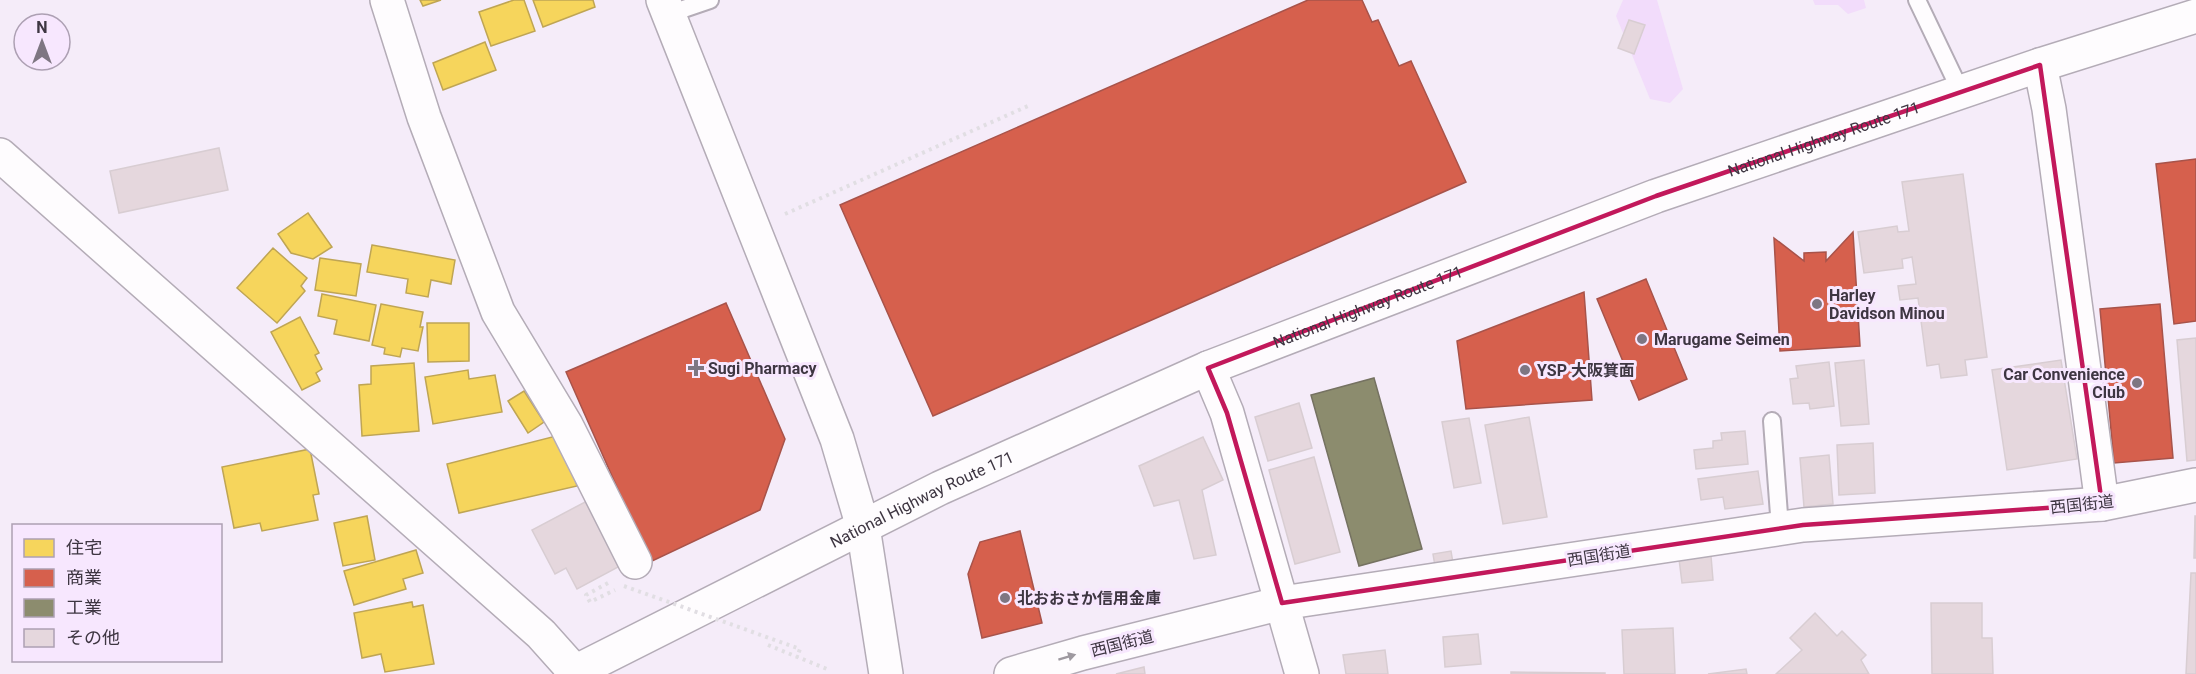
<svg xmlns="http://www.w3.org/2000/svg" width="2196" height="674" viewBox="0 0 2196 674" font-family="Roboto,'Noto Sans JP',sans-serif">
<rect width="100%" height="100%" fill="#f5ecf9"/>
<g fill="#f2dcfb">
<path d="M1623 0H1657L1683 89 1670 103 1650 99 1616 16Z"/>
<path d="M1813 0H1864L1866 8 1848 14 1838 5H1815Z"/>
</g>
<g fill="#f6d55c" stroke="#bfa554" stroke-width="1.5">
<path d="M420 0H441L423 6Z"/>
<path d="M514 0H524L535 31 491 46 479 12Z"/>
<path d="M533 0H593L595 7 543 27Z"/>
<path d="M485 42 496 70 443 90 433 63Z"/>
<path d="M308 213 332 247 313 259 291 253 278 234Z"/>
<path d="M372 245 455 260 451 284 431 280 428 297 406 293 408 279 367 272Z"/>
<path d="M273 248 307 278 301 286 305 291 277 323 237 288Z"/>
<path d="M320 258 361 264 356 296 315 290Z"/>
<path d="M322 294 376 305 369 341 334 334 337 320 318 316Z"/>
<path d="M381 304 423 312 420 327H423L418 351 402 348 400 357 384 354 385 348 372 345Z"/>
<path d="M300 317 319 353 315 355 322 369 316 373 320 381 302 390 271 332Z"/>
<path d="M427 323H469V361L428 362Z"/>
<path d="M414 363 419 431 362 436 359 385 371 384V366Z"/>
<path d="M468 370 469 379 495 375 502 412 433 424 425 377Z"/>
<path d="M524 391 544 422 528 433 508 401Z"/>
<path d="M556 436 569 453 577 486 459 513 447 464Z"/>
<path d="M310 449 319 494 313 495 318 520 262 531 260 523 234 528 222 467Z"/>
<path d="M367 516 375 560 343 566 334 523Z"/>
<path d="M416 550 423 573 403 579 406 589 354 605 344 571Z"/>
<path d="M412 602 413 607 423 605 434 664 385 672 381 654 362 658 354 613Z"/>
</g>
<g fill="#d6604d" stroke="#a8534a" stroke-width="1.5">
<path d="M1308 0H1362L1372 22 1378 20 1399 66 1411 61 1466 182 933 416 840 205Z"/>
<path d="M2196 159V321L2174 324 2156 164Z"/>
<path d="M1853 232 1860 346 1780 351 1774 238 1804 261V253L1826 252V261Z"/>
<path d="M1646 279 1687 379 1639 400 1597 299Z"/>
<path d="M1584 292 1592 400 1466 409 1457 341Z"/>
<path d="M726 303 785 439 760 510 650 562 566 372Z"/>
<path d="M2160 304 2173 458 2114 463 2100 309Z"/>
<path d="M1020 531 1042 623 982 638 968 574 980 542Z"/>
</g>
<path fill="#8c8c6e" stroke="#757261" stroke-width="1.5" d="M1374 378 1422 549 1359 566 1311 395Z"/>
<g fill="#e5d7dd" stroke="#d8cdd2" stroke-width="1.5">
<path d="M1629 20 1645 25 1634 54 1618 48Z"/>
<path d="M219 148 228 190 119 213 110 171Z"/>
<path d="M1963 174 1987 357 1965 360 1967 375 1941 378 1939 364 1927 366 1918 298 1900 300 1898 286 1916 284 1912 257 1902 259 1903 268 1864 273 1858 232 1897 226 1898 232 1909 231 1902 182Z"/>
<path d="M2196 338V460L2187 461 2177 340Z"/>
<path d="M1864 360 1869 424 1841 426 1835 363Z"/>
<path d="M2061 360 2077 459 2007 470 1992 370Z"/>
<path d="M1829 362 1834 406 1810 409 1809 403 1793 404 1790 379 1798 378 1796 366Z"/>
<path d="M1299 403 1312 448 1268 461 1255 417Z"/>
<path d="M1529 417 1547 517 1503 524 1485 425Z"/>
<path d="M1469 418 1481 483 1454 488 1442 422Z"/>
<path d="M1745 431 1748 464 1696 469 1694 450 1713 448V441L1722 440 1721 433Z"/>
<path d="M1203 437 1223 480 1202 490 1216 555 1194 559 1179 500 1154 506 1139 466Z"/>
<path d="M1873 443 1875 493 1839 495 1837 445Z"/>
<path d="M1829 455 1833 504 1804 507 1800 458Z"/>
<path d="M1314 457 1340 552 1295 564 1269 470Z"/>
<path d="M1758 471 1763 504 1725 509 1723 497 1701 500 1698 479Z"/>
<path d="M587 501 620 566 577 589 566 568 555 574 532 530Z"/>
<path d="M2195 516H2196V558H2194Z"/>
<path d="M1451 551 1453 563 1435 566 1433 554Z"/>
<path d="M1711 556 1713 580 1682 583 1679 559Z"/>
<path d="M2191 573H2196V674H2186Z"/>
<path d="M1931 603H1982V638H1992L1993 674H1932Z"/>
<path d="M1815 613 1837 636 1842 631 1866 655 1861 660 1869 674H1776L1802 650 1790 638Z"/>
<path d="M1673 628 1675 674H1624L1622 630Z"/>
<path d="M1478 634 1481 664 1445 667 1443 637Z"/>
<path d="M1385 650 1388 674H1346L1343 655Z"/>
<path d="M1144 667 1145 674H1116Z"/>
<path d="M1746 669 1747 674H1708Z"/>
<path d="M1511 672 1605 673V674H1511Z"/>
</g>
<g fill="none" stroke-linecap="round" stroke-linejoin="round">
<defs>
<g id="service">
<path d="M1917 0 1961 92"/>
<path d="M669 14 710 0"/>
<path d="M1772 421 1780 528"/>
</g>
<g id="minor">
<path d="M387 0 424 117 498 312 566 425 635 562"/>
<path d="M2040 65 2049 109 2102 504"/>
<path d="M0 155 541 634 575 672"/>
<path d="M1208 368 1227 413 1302 674"/>
<path d="M1011 674 1083 653 1282 603 1803 525 2102 504 2196 485"/>
</g>
<path id="tertiary" d="M663 0 837 439 863 527"/>
<path id="secondary" d="M863 527 886 674"/>
<g id="trunk">
<path id="s1" d="M571 674 940 488 1208 368 1656 196 2040 65 2196 16"/>
</g>
</defs>
<use href="#service" stroke="#b4acb7" stroke-width="20"/>
<use href="#minor" stroke="#b4acb7" stroke-width="36"/>
<use href="#tertiary" stroke="#b4acb7" stroke-width="36"/>
<use href="#secondary" stroke="#b4acb7" stroke-width="36"/>
<use href="#trunk" stroke="#b4acb7" stroke-width="36"/>
<g stroke="#e1dee3" stroke-width="4" stroke-dasharray="3 4.5" stroke-linecap="butt">
<path d="M785 214 1028 106"/>
<path d="M608 583 586 595 590 602 615 590"/>
<path d="M768 645 827 669"/>
</g>
<use href="#service" stroke="#fefcfe" stroke-width="16"/>
<use href="#minor" stroke="#fefcfe" stroke-width="33"/>
<use href="#tertiary" stroke="#fefcfe" stroke-width="33"/>
<use href="#secondary" stroke="#fefcfe" stroke-width="33"/>
<use href="#trunk" stroke="#fefcfe" stroke-width="33"/>
<path stroke="#e1dee3" stroke-width="4" stroke-dasharray="3 4.5" stroke-linecap="butt" d="M624 586 800 649 797 657"/>
</g>
<defs><path id="oneway-solid" d="M-6-.8H1V-3.2L6.5 0L1 3.2V.8H-6Z" transform="scale(1.5)"/></defs>
<use fill="#9e99a0" href="#oneway-solid" transform="translate(1067 657) rotate(-17)"/>
<path fill="none" stroke="#c2185b" stroke-width="4.5" stroke-linejoin="round" d="M2040 65 2102 504 1803 525 1282 603 1227 413 1208 368 1656 196Z"/>
<g fill="#7e7682" stroke="#f7e7fe" stroke-width="2">
<circle cx="1817" cy="304" r="6"/>
<circle cx="1642" cy="339" r="6"/>
<path d="M693 359h6v6h6v6h-6v6h-6v-6h-6v-6h6z"/>
<circle cx="1525" cy="370" r="6"/>
<circle cx="2137" cy="383" r="6"/>
<circle cx="1005" cy="598" r="6"/>
</g>
<g text-anchor="middle" stroke-width="6" stroke-linejoin="round" paint-order="stroke">
<g font-size="16" fill="#3e3642" stroke="#f7e7fe">
<text dy="6" stroke="none"><textPath href="#s1" startOffset="1364">National Highway Route 171</textPath></text>
<text dy="6" stroke="none"><textPath href="#s1" startOffset="878">National Highway Route 171</textPath></text>
<text dy="6" stroke="none"><textPath href="#s1" startOffset="392">National Highway Route 171</textPath></text>
<text transform="translate(2082 504) rotate(-6)" y="6">西国街道</text>
<text transform="translate(1599 555) rotate(-9)" y="6">西国街道</text>
<text transform="translate(1122 643) rotate(-14)" y="6">西国街道</text>
</g>
<g font-size="16" font-weight="bold" fill="#3e3642" stroke="#f7e7fe" text-anchor="start">
<text x="1829" y="301">Harley<tspan x="1829" dy="18">Davidson Minou</tspan></text>
<text x="1654" y="345">Marugame Seimen</text>
<text x="708" y="374">Sugi Pharmacy</text>
<text x="1537" y="376">YSP 大阪箕面</text>
<text x="2125" y="380" text-anchor="end">Car Convenience<tspan x="2125" dy="18">Club</tspan></text>
<text x="1017" y="604">北おおさか信用金庫</text>
</g>
</g>
<rect x="12" y="524" width="210" height="138" fill="#f7e7fe" stroke="#ada0b3" stroke-width="1.5"/>
<rect x="24" y="539" width="30" height="18" fill="#f6d55c" stroke="#ada0b3" stroke-width="1.5"/>
<text x="66" y="554" font-size="18" fill="#3e3642">住宅</text>
<rect x="24" y="569" width="30" height="18" fill="#d6604d" stroke="#ada0b3" stroke-width="1.5"/>
<text x="66" y="584" font-size="18" fill="#3e3642">商業</text>
<rect x="24" y="599" width="30" height="18" fill="#8c8c6e" stroke="#ada0b3" stroke-width="1.5"/>
<text x="66" y="614" font-size="18" fill="#3e3642">工業</text>
<rect x="24" y="629" width="30" height="18" fill="#e5d7dd" stroke="#ada0b3" stroke-width="1.5"/>
<text x="66" y="644" font-size="18" fill="#3e3642">その他</text>
<g transform="translate(42 42)"><circle r="28" fill="#f7e7fe" stroke="#ada0b3" stroke-width="1.5"/>
<path d="M0-4.5L10 22L0 15L-10 22Z" fill="#7e7682"/>
<text y="-9" font-size="16" font-weight="bold" text-anchor="middle" fill="#3e3642">N</text>
</g>
</svg>
